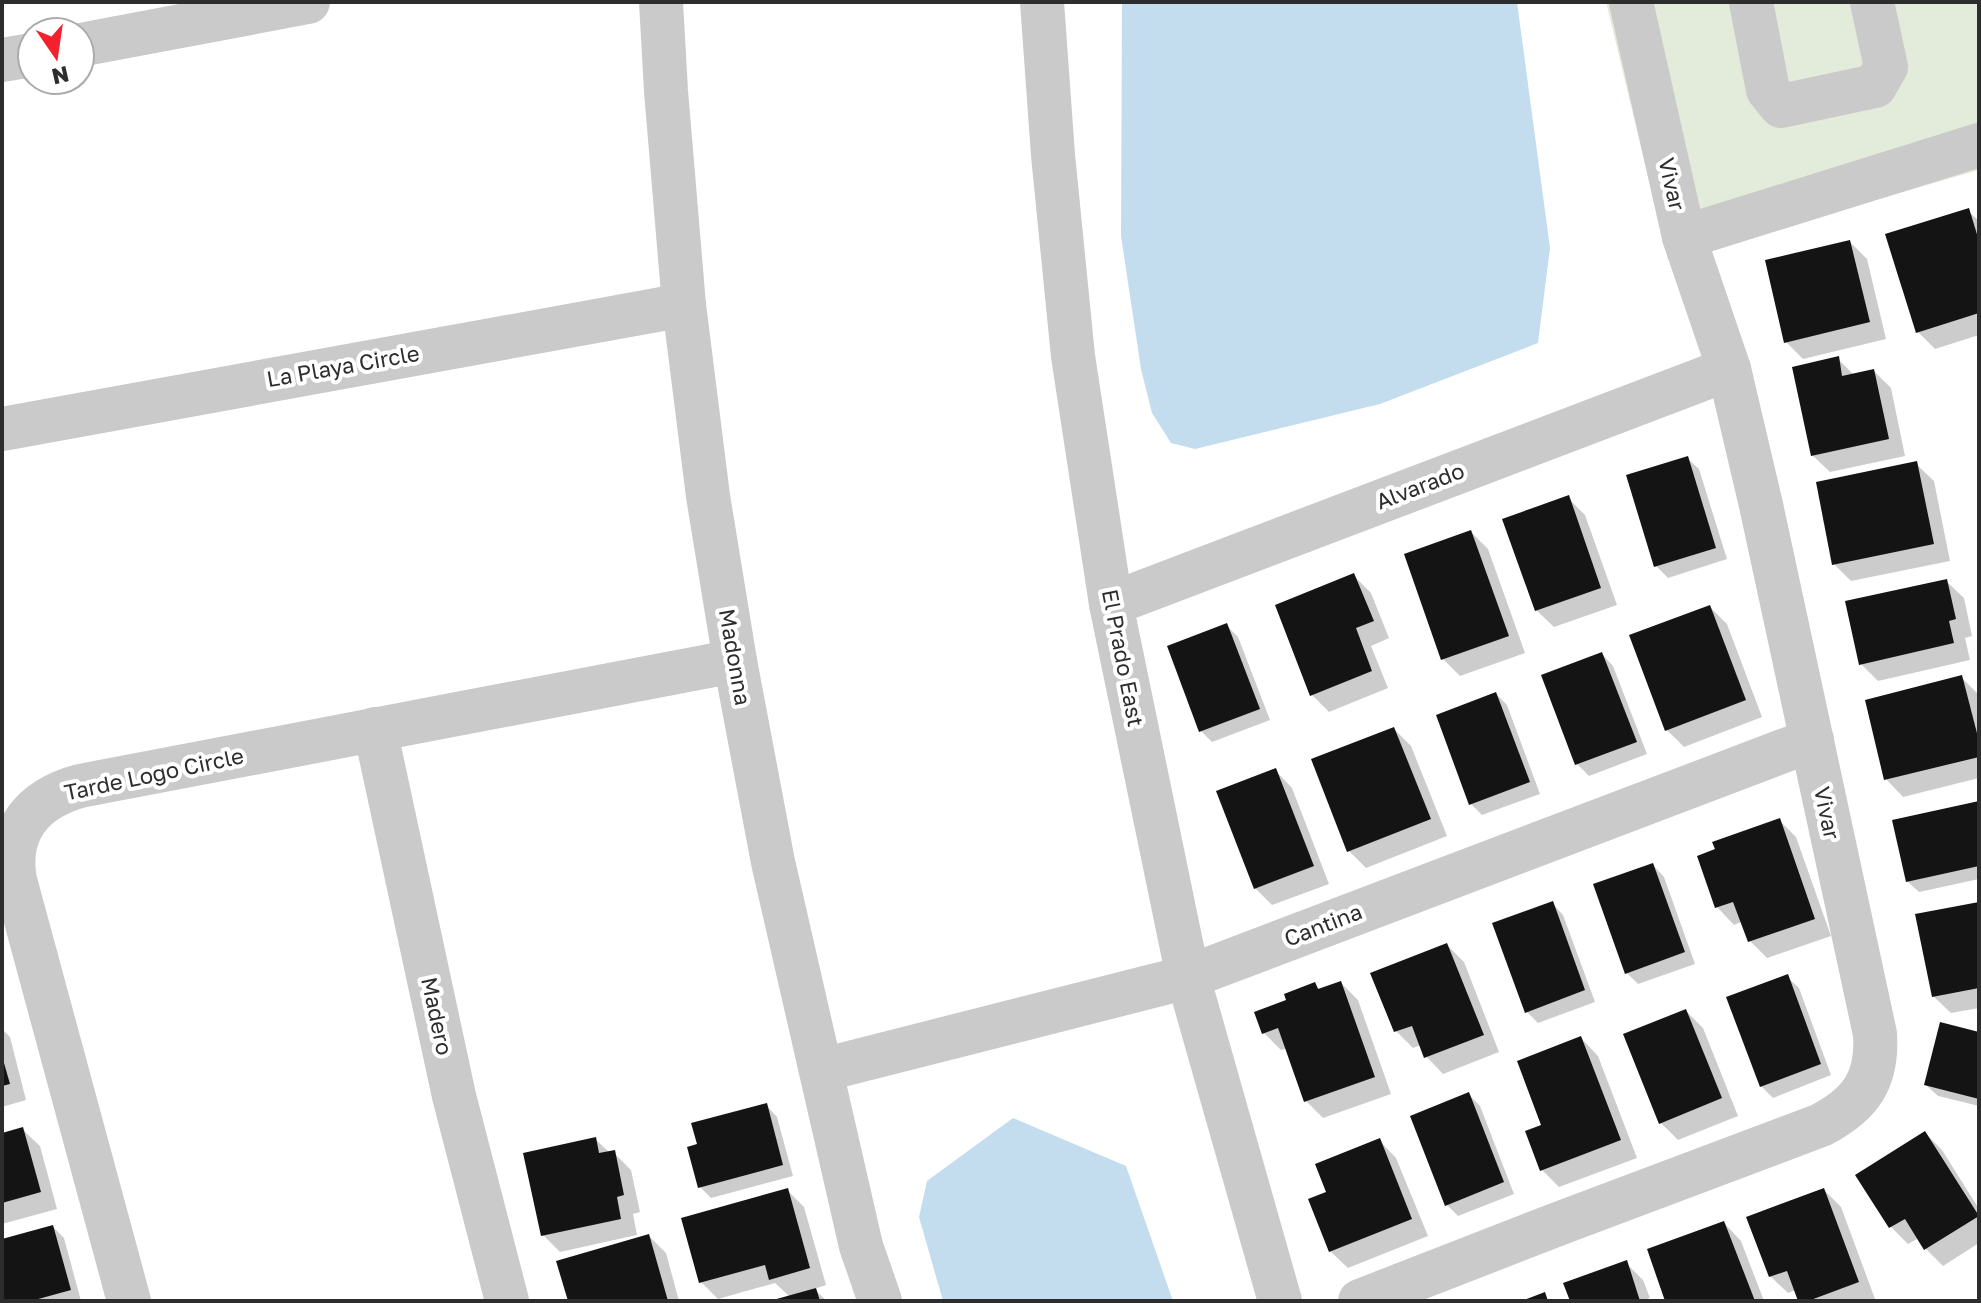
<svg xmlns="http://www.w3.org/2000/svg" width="1981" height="1303" viewBox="0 0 1981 1303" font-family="'Golos Text',sans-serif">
<rect width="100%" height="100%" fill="#fff"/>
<path fill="#e3ecda" d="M1606 2H1979V170L1668 260Z"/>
<g fill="#c4ddee">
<path d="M1122 2H1517L1550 248 1538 343 1380 404 1195 449 1171 443 1152 413 1141 369 1121 236Z"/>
<path d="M1013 1118 1126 1166 1173 1301H943L919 1217 927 1181Z"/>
</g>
<g fill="#0003">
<path d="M1968 211 1979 221V335L1935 349 1918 332Z"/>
<path d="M1850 242 1867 259 1886 339 1803 359 1786 342Z"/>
<path d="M1838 359 1854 375 1874 371 1891 388 1905 456 1830 472 1812 455Z"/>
<path d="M1687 458 1699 469 1727 559 1668 578 1656 566Z"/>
<path d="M1916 464 1934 481 1950 561 1851 581 1834 564Z"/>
<path d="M1568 498 1585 515 1617 605 1554 627 1536 610Z"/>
<path d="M1471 532 1488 549 1525 653 1460 676 1443 659Z"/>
<path d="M1354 576 1371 593 1389 638 1371 646 1388 688 1329 712 1312 695Z"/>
<path d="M1946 581 1964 598 1972 636 1965 638 1970 660 1878 681 1861 664Z"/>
<path d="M1710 607 1727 624 1762 717 1684 747 1667 730Z"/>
<path d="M1227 626 1238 637 1270 720 1212 742 1201 731Z"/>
<path d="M1602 654 1613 666 1647 754 1589 776 1577 764 1544 676Z"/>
<path d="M1962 678 1979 695V778L1903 797 1886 779Z"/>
<path d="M1496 694 1507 705 1540 794 1482 815 1471 804Z"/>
<path d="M1394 729 1411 746 1447 836 1366 868 1349 851Z"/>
<path d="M1275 770 1292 788 1329 884 1272 905 1255 888Z"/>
<path d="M1979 803V879L1919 892 1907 881Z"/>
<path d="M1779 820 1796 837 1831 936 1767 958 1750 941 1743 921 1734 925 1717 907 1699 857 1718 850Z"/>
<path d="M1653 865 1664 877 1695 964 1638 984 1627 973Z"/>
<path d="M1552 903 1563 915 1595 1002 1538 1023 1526 1011Z"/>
<path d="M1979 904V1008L1951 1013 1933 996Z"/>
<path d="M1447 945 1464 962 1499 1052 1443 1074 1426 1056 1421 1045 1413 1048 1396 1031Z"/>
<path d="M1787 977 1799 988 1831 1075 1773 1098 1761 1086Z"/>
<path d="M1341 983 1358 1000 1391 1094 1323 1118 1306 1101 1287 1048 1281 1050 1264 1033 1289 1002 1315 984 1320 990Z"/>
<path d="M1686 1011 1703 1028 1738 1116 1678 1140 1661 1123Z"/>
<path d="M2 1029 10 1037 26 1100 2 1107Z"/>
<path d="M1979 1034V1106L1938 1096 1926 1085Z"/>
<path d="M1581 1038 1598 1056 1637 1158 1559 1187 1542 1170 1543 1127Z"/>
<path d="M1469 1095 1480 1106 1514 1194 1458 1216 1447 1205Z"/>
<path d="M766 1105 777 1117 793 1176 711 1198 700 1187V1146Z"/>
<path d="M22 1129 40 1146 57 1209 2 1224V1135Z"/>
<path d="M1925 1133 1942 1150 1979 1209V1243L1943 1266 1926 1249 1919 1238 1908 1244 1891 1227Z"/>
<path d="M595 1139 610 1153H614L631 1170 640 1212 633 1214 637 1235 560 1252 543 1235Z"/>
<path d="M1379 1140 1396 1158 1428 1236 1348 1268 1330 1251 1328 1193Z"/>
<path d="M787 1190 804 1207 826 1285 814 1289 827 1301H778L790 1297 775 1283 718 1299 701 1282Z"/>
<path d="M1824 1190 1841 1207 1875 1299 1871 1301H1800L1796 1290 1788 1293 1770 1276Z"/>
<path d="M1724 1223 1741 1241 1764 1301H1667Z"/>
<path d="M53 1227 64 1238 81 1301H2V1241Z"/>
<path d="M649 1236 666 1253 679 1301H570Z"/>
<path d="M1626 1263 1643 1280 1650 1298H1648L1650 1301H1572Z"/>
</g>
<g fill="#141414">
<path d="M1969 208 1979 241V313L1916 333 1885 234Z"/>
<path d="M1850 240 1870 322 1784 343 1765 260Z"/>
<path d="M1839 356 1842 376 1874 369 1889 439 1811 456 1792 367Z"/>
<path d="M1688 456 1716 548 1654 567 1626 475Z"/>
<path d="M1917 461 1934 544 1832 565 1816 482Z"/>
<path d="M1569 495 1601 588 1535 611 1502 519Z"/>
<path d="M1471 530 1509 636 1441 660 1404 554Z"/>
<path d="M1354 573 1374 621 1356 628 1372 671 1310 696 1275 605Z"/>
<path d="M1947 579 1956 619 1949 621 1954 643 1859 665 1845 601Z"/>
<path d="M1710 605 1746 700 1665 731 1629 635Z"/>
<path d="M1227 623 1260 709 1199 732 1167 646Z"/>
<path d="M1602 652 1637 742 1575 765 1541 675Z"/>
<path d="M1962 675 1979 741V757L1884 780 1865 700Z"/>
<path d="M1496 692 1530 782 1469 805 1436 715Z"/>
<path d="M1394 727 1431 819 1347 852 1311 759Z"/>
<path d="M1276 768 1314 866 1254 889 1216 791Z"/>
<path d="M1979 801V866L1906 882 1892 820Z"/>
<path d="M1780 818 1815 919 1748 942 1733 902 1715 908 1697 856 1715 849 1712 842Z"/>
<path d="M1653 863 1685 952 1625 974 1593 884Z"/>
<path d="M1553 901 1585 990 1525 1013 1492 923Z"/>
<path d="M1979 902V988L1932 997 1915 914Z"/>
<path d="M1447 943 1484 1035 1424 1058 1412 1026 1394 1032 1370 973Z"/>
<path d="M1788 974 1821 1064 1760 1087 1726 997Z"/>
<path d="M1341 981 1375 1077 1304 1102 1278 1028 1262 1034 1254 1012 1286 1000 1284 994 1315 982 1318 989Z"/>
<path d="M1686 1009 1722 1098 1659 1124 1623 1034Z"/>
<path d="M1940 1022 1979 1032V1099L1924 1085Z"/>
<path d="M1581 1036 1621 1140 1540 1171 1525 1131 1541 1125 1517 1061Z"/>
<path d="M2 1056 10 1084 2 1086Z"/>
<path d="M1469 1092 1504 1182 1445 1206 1410 1116Z"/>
<path d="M767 1103 783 1165 698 1188 687 1147 697 1144 691 1123Z"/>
<path d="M23 1127 41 1192 2 1203V1133Z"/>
<path d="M1925 1131 1979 1216 1924 1250 1905 1219 1889 1228 1855 1175Z"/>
<path d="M596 1137 599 1153 615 1150 624 1195 617 1197 621 1219 541 1236 523 1153Z"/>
<path d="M1380 1138 1412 1219 1329 1252 1308 1199 1326 1192 1315 1164Z"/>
<path d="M788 1188 810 1268 769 1280 765 1265 699 1283 681 1218Z"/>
<path d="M1824 1188 1859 1282 1808 1301H1798L1787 1271 1769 1277 1746 1217Z"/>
<path d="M1724 1221 1755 1301H1665L1647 1249Z"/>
<path d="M53 1225 71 1290 31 1301H2V1239Z"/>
<path d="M649 1234 668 1301H568L556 1261Z"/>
<path d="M1627 1260 1640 1301H1570L1563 1283Z"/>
<path d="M816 1288 820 1301H774L773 1300Z"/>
<path d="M1545 1292 1548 1301H1521Z"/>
</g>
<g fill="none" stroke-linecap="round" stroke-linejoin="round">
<g stroke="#cacaca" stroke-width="44">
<path d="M661 2 666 91 684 305 708 496 735 661 773 862 861 1246 880 1301"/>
<path d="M1042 2 1053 155 1073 356 1111 604 1188 977 1280 1301"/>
<path d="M1751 2 1768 90 1781 106 1875 86 1886 67 1872 2"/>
<path d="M80 45 308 2"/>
<path d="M2 60 32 55"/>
<path d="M1684 237 1979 145"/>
<path d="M2 429 684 305"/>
<path d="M1111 604 1729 369"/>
<path d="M375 729 454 1096 507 1301"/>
<path d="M822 1070 1188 977 1812 740"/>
<path d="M129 1301 15 880C6 830 33 799 80 786L735 661"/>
<path d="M1360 1301 1558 1224 1821 1125C1861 1104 1878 1080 1875 1034L1761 505 1729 369 1684 237 1631 2"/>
</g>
</g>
<g text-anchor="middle" stroke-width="8" stroke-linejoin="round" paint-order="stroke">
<g font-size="22" fill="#2d2d2d" stroke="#fff">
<text transform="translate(1672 184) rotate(77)" y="8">Vivar</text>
<text transform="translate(343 366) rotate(-10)" y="8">La Playa Circle</text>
<text transform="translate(1420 486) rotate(-21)" y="8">Alvarado</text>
<text transform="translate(735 657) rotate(80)" y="8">Madonna</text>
<text transform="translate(1123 658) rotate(79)" y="8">El Prado East</text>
<text transform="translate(154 774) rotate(-12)" y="8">Tarde Logo Circle</text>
<text transform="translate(1827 813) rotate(78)" y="8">Vivar</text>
<text transform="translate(1323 925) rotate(-21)" y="8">Cantina</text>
<text transform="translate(437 1016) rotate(78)" y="8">Madero</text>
</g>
</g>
<rect width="1981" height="1303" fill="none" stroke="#2d2d2d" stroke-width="8"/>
<g transform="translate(56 56) rotate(167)"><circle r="38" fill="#ffffff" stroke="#ababab" stroke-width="2"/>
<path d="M0-6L14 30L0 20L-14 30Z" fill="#f1222e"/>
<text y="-12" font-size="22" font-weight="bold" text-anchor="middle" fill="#2d2d2d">N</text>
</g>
</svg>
